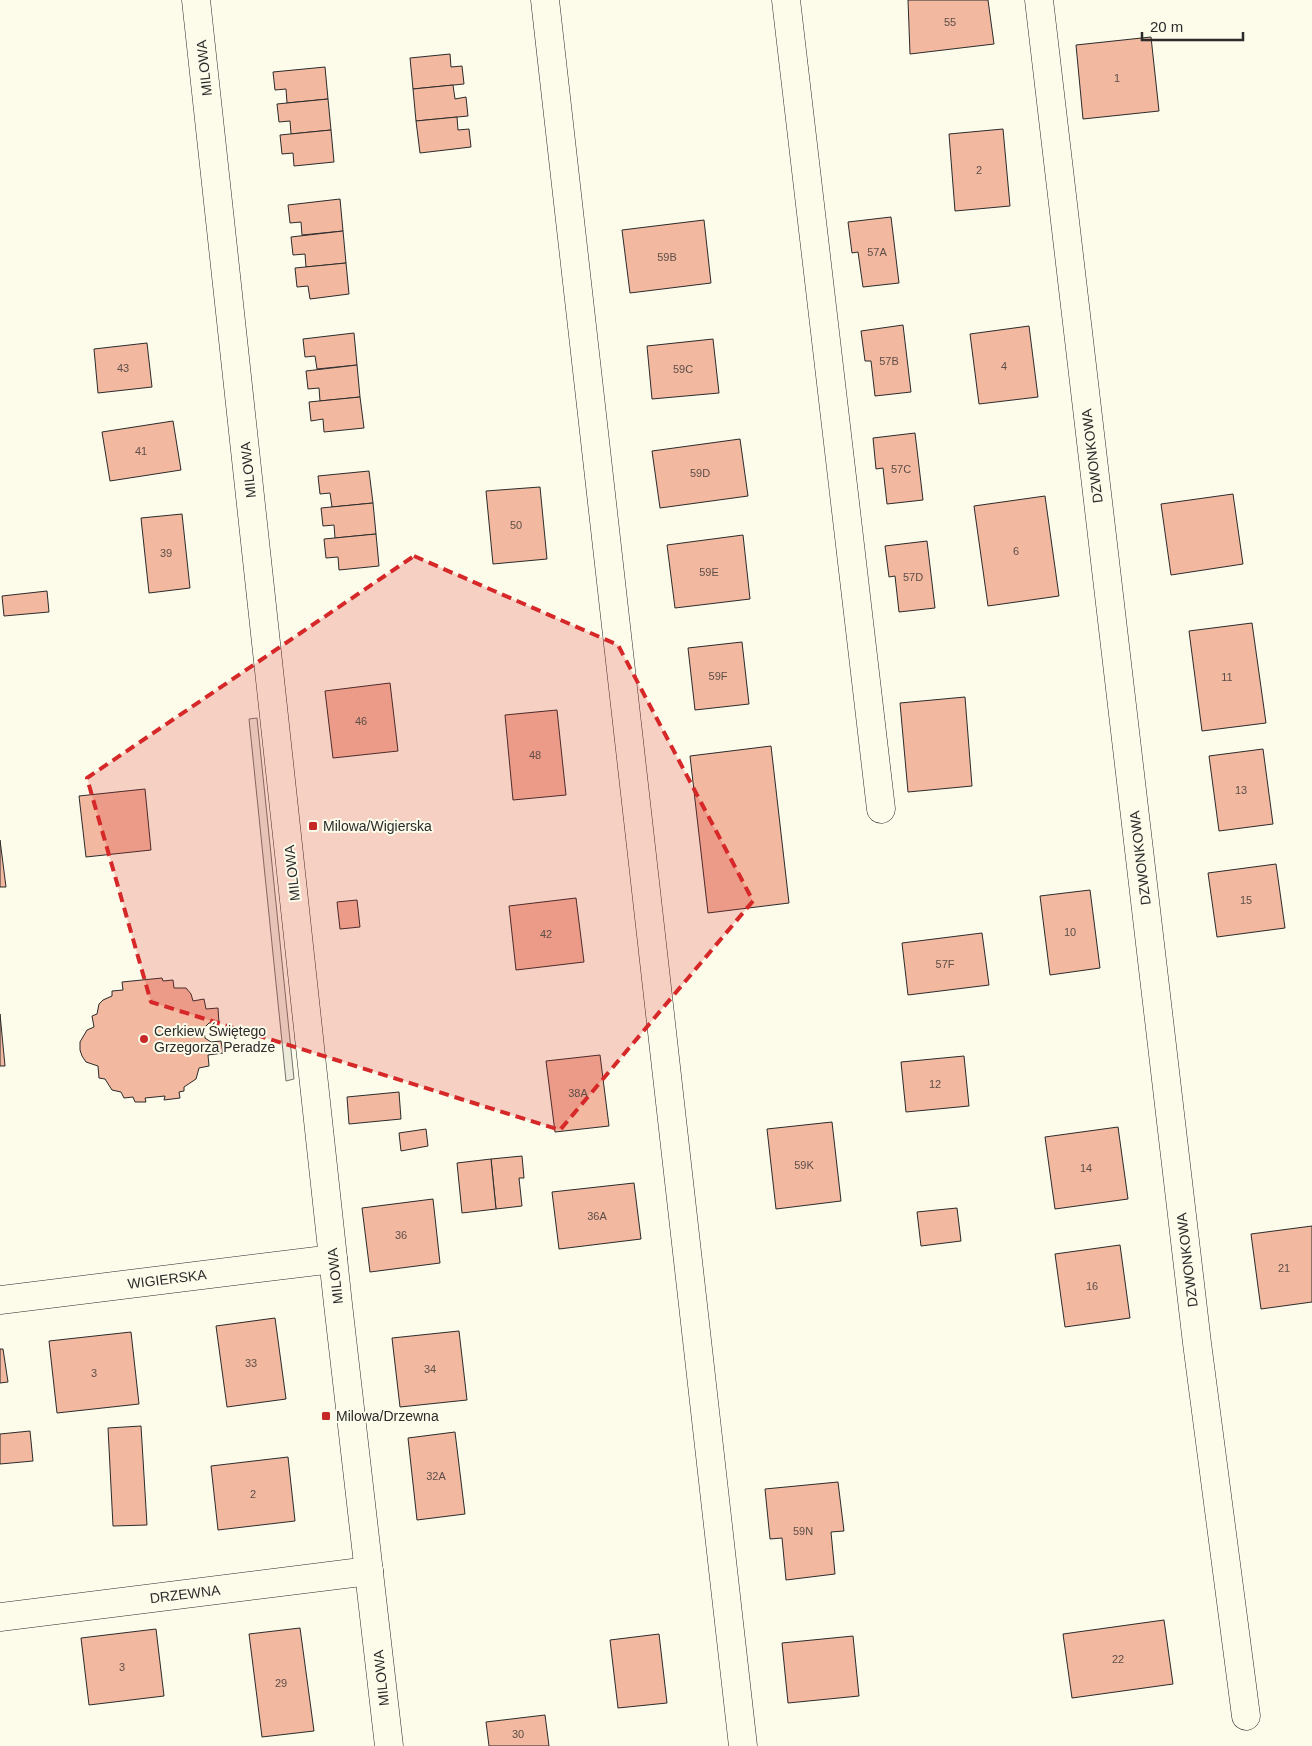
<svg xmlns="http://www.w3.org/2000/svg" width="1312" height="1746" viewBox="0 0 1312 1746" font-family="Arial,sans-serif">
<rect width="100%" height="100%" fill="#fdfbea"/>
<path fill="#eceadb" stroke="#74746e" d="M257 718 294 1079 286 1081 249 719Z"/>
<g fill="#f2b8a0" stroke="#2b2b2b">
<path d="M908 0H988L994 44 910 54Z"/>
<path d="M1151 37 1159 111 1083 119 1076 45Z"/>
<path d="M450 54 451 67 462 66 464 84 413 89 410 58Z"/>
<path d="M325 67 328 99 287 103 286 89 275 90 273 72Z"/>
<path d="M453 85 455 99 466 97 468 116 416 121 413 89Z"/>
<path d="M328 99 331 130 291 134 290 121 279 122 277 104Z"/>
<path d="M457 117 458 130 469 129 471 147 420 153 416 121Z"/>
<path d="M1003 129 1010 206 955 211 949 134Z"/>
<path d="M331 130 334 162 294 166 293 153 282 154 280 135Z"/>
<path d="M340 199 343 231 302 235 301 222 290 223 288 205Z"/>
<path d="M891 217 899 283 863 287 858 252 852 253 848 222Z"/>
<path d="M704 220 711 283 630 293 622 230Z"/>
<path d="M343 231 346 263 306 267 305 254 293 255 291 237Z"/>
<path d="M346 263 349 294 310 299 308 286 297 287 295 268Z"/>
<path d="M903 325 911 392 875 396 871 361H865L861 331Z"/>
<path d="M1029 326 1038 397 979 404 970 334Z"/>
<path d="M354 333 357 365 317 369 315 356 305 357 303 339Z"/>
<path d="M713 339 719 393 652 399 647 346Z"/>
<path d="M147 343 152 387 98 393 94 349Z"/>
<path d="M357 365 360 397 320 401 319 388 308 389 306 371Z"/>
<path d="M360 397 364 428 324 432 323 419 311 421 309 402Z"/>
<path d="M173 421 181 470 110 481 102 432Z"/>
<path d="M915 433 923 500 887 504 883 468 876 469 873 438Z"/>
<path d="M740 439 748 496 660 508 652 451Z"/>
<path d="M369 471 373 503 332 507 330 493 320 494 318 476Z"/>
<path d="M540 487 547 559 493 564 486 491Z"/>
<path d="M1233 494 1243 564 1171 575 1161 504Z"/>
<path d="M1045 496 1059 596 988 606 974 506Z"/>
<path d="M373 503 376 534 335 538 334 525 323 526 321 508Z"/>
<path d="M182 514 190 588 149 593 141 518Z"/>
<path d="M376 534 379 566 339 570 338 557 326 558 324 539Z"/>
<path d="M743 535 750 599 675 608 667 545Z"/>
<path d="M927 541 935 608 899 612 895 576 889 577 885 546Z"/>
<path d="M47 591 49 612 4 616 2 596Z"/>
<path d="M1252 623 1266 723 1202 731 1189 631Z"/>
<path d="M742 642 749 704 695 710 688 648Z"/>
<path d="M390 683 398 751 333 758 325 691Z"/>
<path d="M965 697 972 786 908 792 900 703Z"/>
<path d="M557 710 566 795 513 800 505 715Z"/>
<path d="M771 746 789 903 708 913 690 756Z"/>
<path d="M1263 749 1273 824 1219 831 1209 756Z"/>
<path d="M145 789 151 850 86 857 79 796Z"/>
<path d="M0 840 6 887H0Z"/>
<path d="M1276 864 1285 928 1217 937 1208 873Z"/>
<path d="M1090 890 1100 968 1050 975 1040 896Z"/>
<path d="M576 898 584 962 516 970 509 906Z"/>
<path d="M357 900 360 927 340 929 337 902Z"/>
<path d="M982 933 989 985 908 995 902 943Z"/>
<path d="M162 978 163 981 173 980 174 988H186L191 994 193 1001 204 999 206 1009 218 1008 219 1023H209L205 1027 204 1031 205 1038 211 1042 221 1041 223 1053 208 1055 209 1066 199 1068 196 1079 184 1087V1091L179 1092 180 1098 164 1100 165 1096 145 1098 146 1102H135L133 1097 124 1098 121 1092 112 1090 105 1079 99 1078 98 1066 86 1062 82 1056 80 1050V1042L87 1030 94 1027 92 1016 97 1014 99 1004 103 1000 112 996V991L123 990 122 982Z"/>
<path d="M0 1014 5 1066H0Z"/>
<path d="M600 1055 609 1126 555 1132 546 1061Z"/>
<path d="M964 1056 969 1106 906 1112 901 1062Z"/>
<path d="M399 1092 401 1119 349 1124 347 1097Z"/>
<path d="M832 1122 841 1201 776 1209 767 1129Z"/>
<path d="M1118 1127 1128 1199 1055 1209 1045 1137Z"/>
<path d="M426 1129 428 1146 401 1151 399 1133Z"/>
<path d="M522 1156 524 1178H519L522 1206 496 1209 491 1159Z"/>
<path d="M491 1159 496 1209 462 1213 457 1163Z"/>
<path d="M634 1183 641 1239 559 1249 552 1192Z"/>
<path d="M433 1199 440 1263 370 1272 362 1208Z"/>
<path d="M957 1208 961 1241 921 1246 917 1212Z"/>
<path d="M1312 1226V1302L1261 1309 1251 1234Z"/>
<path d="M1120 1245 1130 1318 1065 1327 1055 1254Z"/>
<path d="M275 1318 286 1399 227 1407 216 1326Z"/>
<path d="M459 1331 467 1400 400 1407 392 1338Z"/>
<path d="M131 1332 139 1404 57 1413 49 1341Z"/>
<path d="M0 1349H3L8 1382 0 1383Z"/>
<path d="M141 1426 147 1525 113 1526 108 1428Z"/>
<path d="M30 1431 33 1461 0 1464V1434Z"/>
<path d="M455 1432 465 1514 417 1520 408 1438Z"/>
<path d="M288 1457 295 1521 218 1530 211 1466Z"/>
<path d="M838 1482 844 1531 831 1532 835 1574 786 1580 782 1538 770 1539 765 1489Z"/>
<path d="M1164 1620 1173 1684 1072 1698 1063 1634Z"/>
<path d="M300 1628 314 1731 262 1737 249 1634Z"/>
<path d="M156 1629 164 1696 89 1705 81 1638Z"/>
<path d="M659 1634 667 1703 618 1708 610 1640Z"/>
<path d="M853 1636 859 1696 788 1703 782 1643Z"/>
<path d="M545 1715 549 1746H489L486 1722Z"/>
</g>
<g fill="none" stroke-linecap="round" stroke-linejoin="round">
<defs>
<g id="minor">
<path d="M196 0 338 1304 389 1746"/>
<path d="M545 0 743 1746"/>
<path d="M786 0 881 809"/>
<path d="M1039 0 1197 1343 1246 1716"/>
<path d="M0 1300 333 1259"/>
<path d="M0 1617 369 1571"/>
</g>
</defs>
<use href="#minor" stroke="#2b2b2b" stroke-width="29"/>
<use href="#minor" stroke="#fdfbea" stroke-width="28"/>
</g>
<path fill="#d62828" fill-opacity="0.2" stroke="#d62828" stroke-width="4" stroke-dasharray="10 6" stroke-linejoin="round" d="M414 556 618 645 753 901 560 1130 151 1002 87 778Z"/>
<g fill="#c62828" stroke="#fdfbea" stroke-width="2">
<rect x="308" y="821" width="10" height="10" rx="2.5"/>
<circle cx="144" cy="1039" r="5"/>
<rect x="321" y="1411" width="10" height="10" rx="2.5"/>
</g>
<g text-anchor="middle" stroke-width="4" stroke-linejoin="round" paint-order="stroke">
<g font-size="11" fill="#5d4e48">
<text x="950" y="26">55</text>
<text x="1117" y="82">1</text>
<text x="979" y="174">2</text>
<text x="877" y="256">57A</text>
<text x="667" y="261">59B</text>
<text x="889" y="365">57B</text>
<text x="1004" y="370">4</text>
<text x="123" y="372">43</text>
<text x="683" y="373">59C</text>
<text x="141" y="455">41</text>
<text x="901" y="473">57C</text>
<text x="700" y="477">59D</text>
<text x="516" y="529">50</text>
<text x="1016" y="555">6</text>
<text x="166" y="557">39</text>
<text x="709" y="576">59E</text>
<text x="913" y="581">57D</text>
<text x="718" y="680">59F</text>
<text x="1227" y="681">11</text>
<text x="361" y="725">46</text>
<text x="535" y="759">48</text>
<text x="1241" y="794">13</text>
<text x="1246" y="904">15</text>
<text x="1070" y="936">10</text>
<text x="546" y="938">42</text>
<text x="945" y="968">57F</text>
<text x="935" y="1088">12</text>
<text x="578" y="1097">38A</text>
<text x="804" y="1169">59K</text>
<text x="1086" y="1172">14</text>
<text x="597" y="1220">36A</text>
<text x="401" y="1239">36</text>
<text x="1284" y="1272">21</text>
<text x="1092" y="1290">16</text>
<text x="251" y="1367">33</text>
<text x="430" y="1373">34</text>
<text x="94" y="1377">3</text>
<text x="436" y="1480">32A</text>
<text x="253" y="1498">2</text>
<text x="803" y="1535">59N</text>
<text x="1118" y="1663">22</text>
<text x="122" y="1671">3</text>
<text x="281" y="1687">29</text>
<text x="518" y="1738">30</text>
</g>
<g font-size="14" fill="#2b2b2b" stroke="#fdfbea">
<text transform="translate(204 68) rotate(-96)" y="5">MILOWA</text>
<text transform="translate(1092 456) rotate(-97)" y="5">DZWONKOWA</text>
<text transform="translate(248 470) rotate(-96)" y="5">MILOWA</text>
<text transform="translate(1140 858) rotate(-97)" y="5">DZWONKOWA</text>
<text transform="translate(292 873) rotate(-96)" y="5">MILOWA</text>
<text transform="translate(1187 1260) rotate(-97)" y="5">DZWONKOWA</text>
<text transform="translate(335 1276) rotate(-96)" y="5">MILOWA</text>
<text transform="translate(167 1279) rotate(-7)" y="5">WIGIERSKA</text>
<text transform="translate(185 1594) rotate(-7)" y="5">DRZEWNA</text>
<text transform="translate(381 1678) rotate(-96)" y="5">MILOWA</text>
</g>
<g font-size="14" fill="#2b2b2b" stroke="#fdfbea" text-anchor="start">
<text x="323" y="831">Milowa/Wigierska</text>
<text x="154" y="1036">Cerkiew Świętego<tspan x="154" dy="16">Grzegorza Peradze</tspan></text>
<text x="336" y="1421">Milowa/Drzewna</text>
</g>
</g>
<path d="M1142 32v8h101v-8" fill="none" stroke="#2b2b2b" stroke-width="2.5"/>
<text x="1150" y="32" font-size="15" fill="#2b2b2b" stroke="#fdfbea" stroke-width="4" paint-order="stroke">20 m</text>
</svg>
